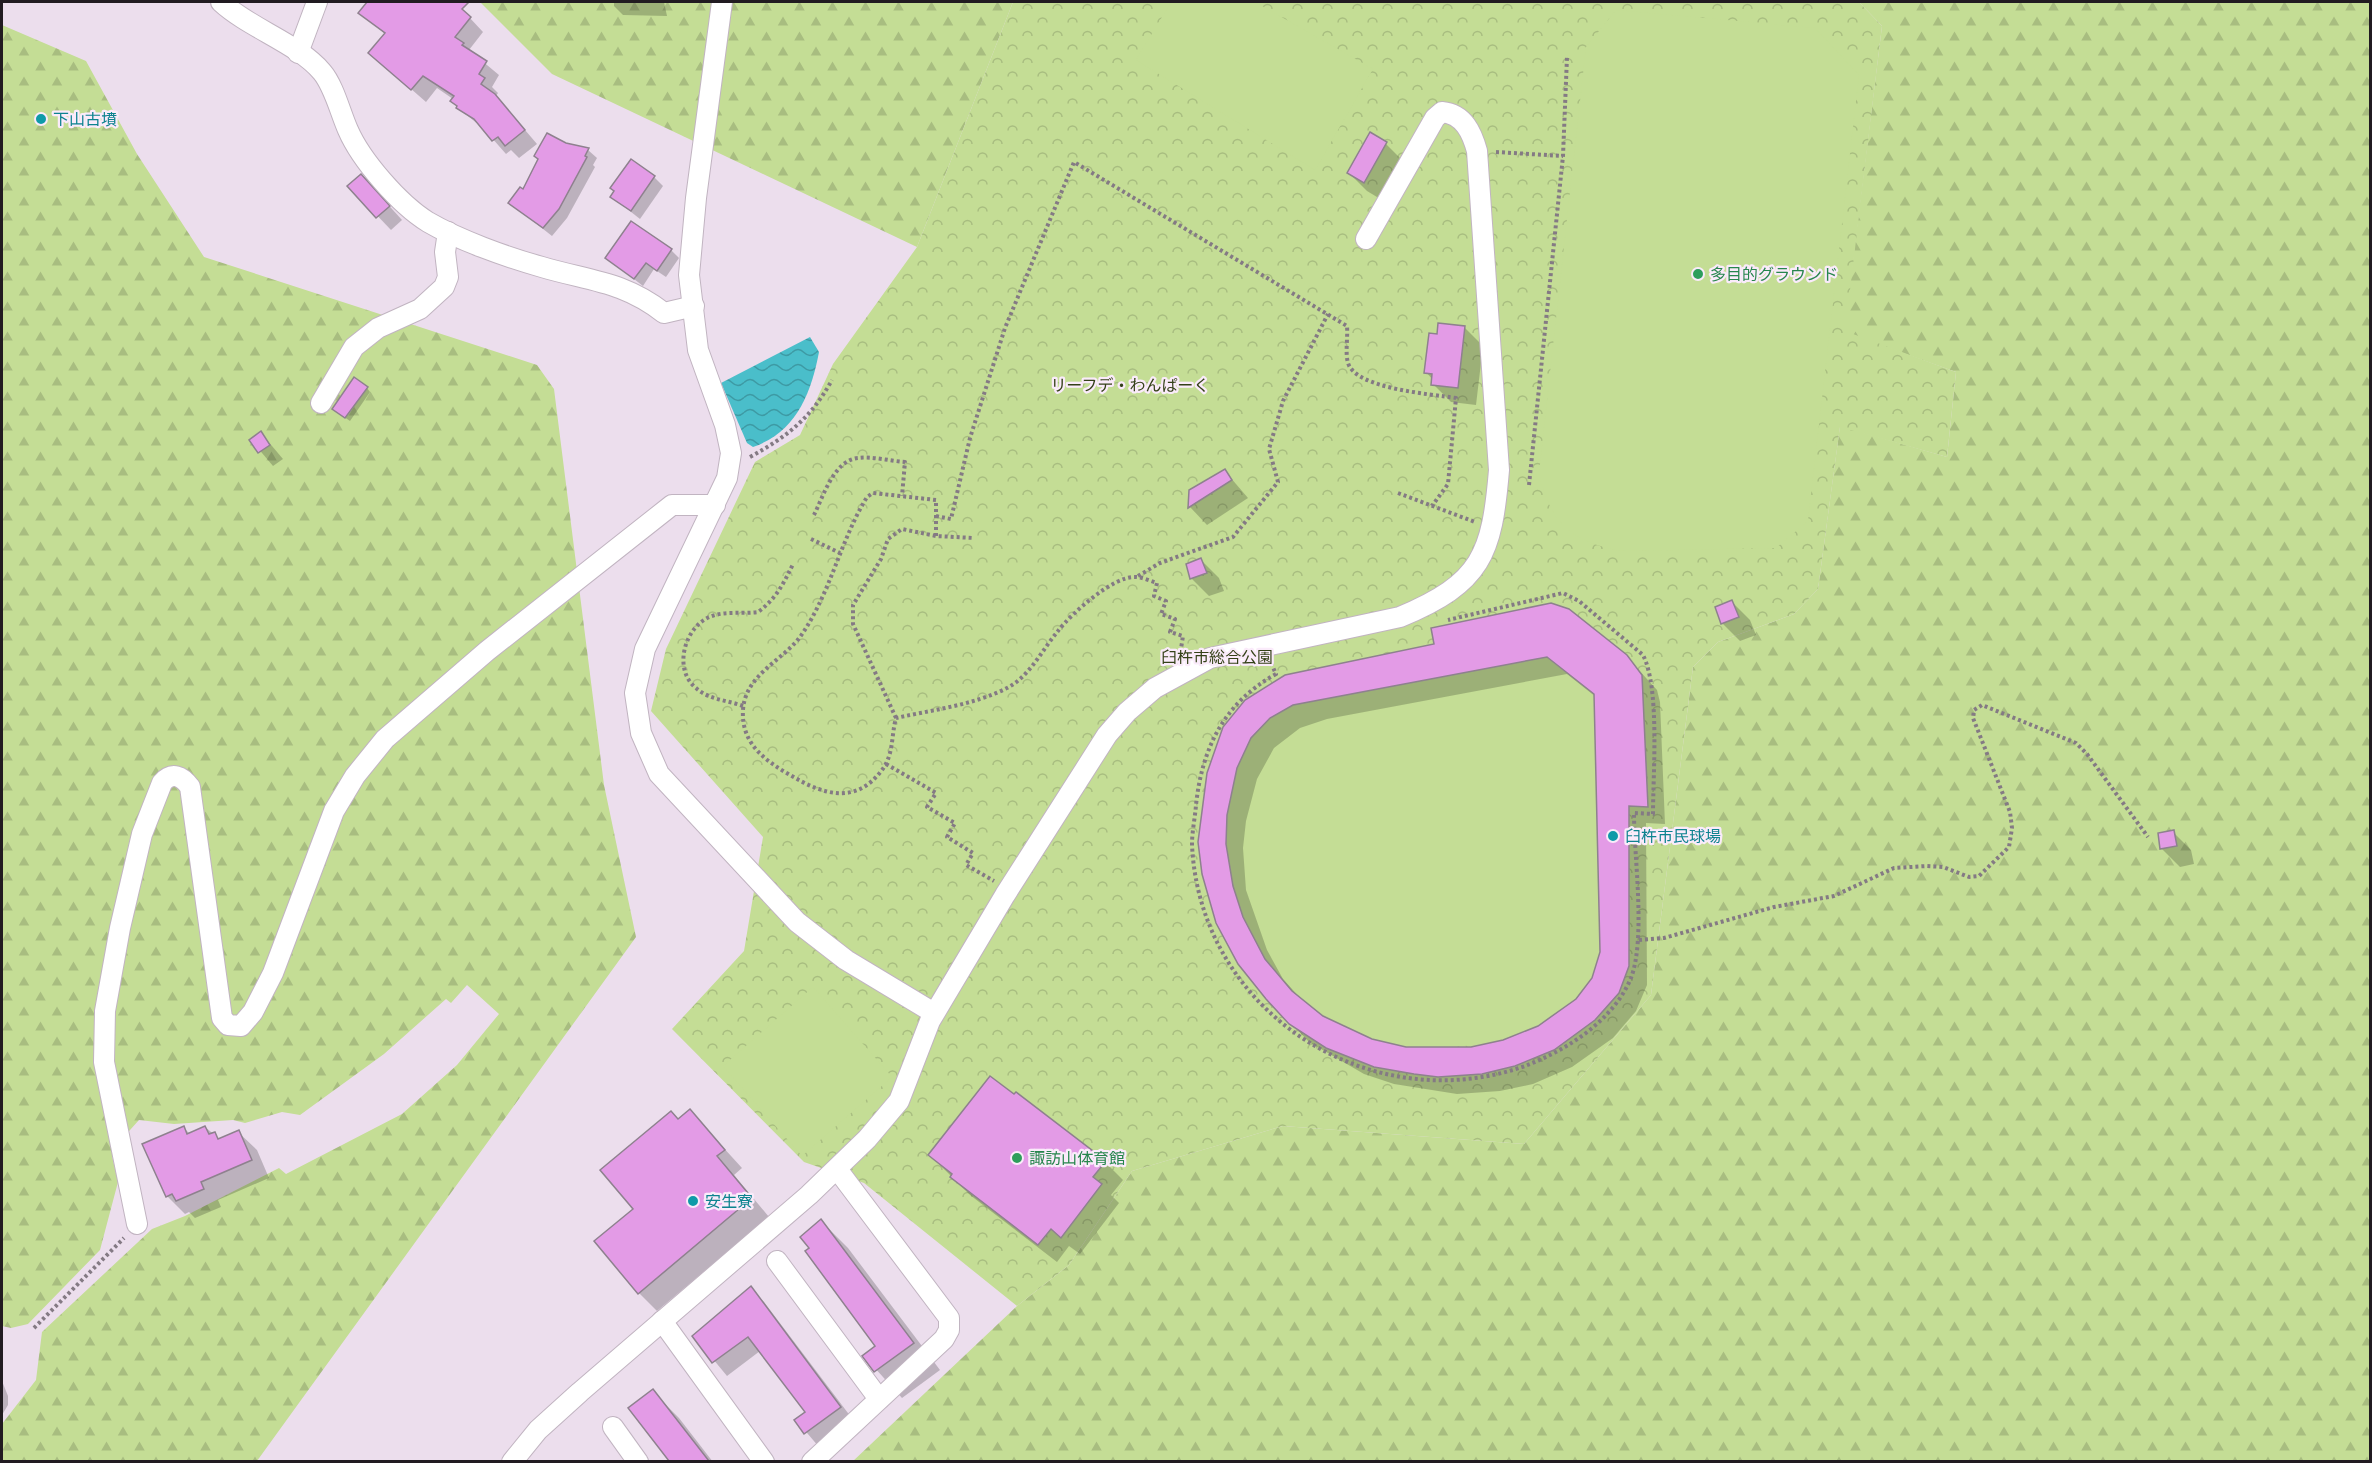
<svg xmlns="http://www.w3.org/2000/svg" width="2372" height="1463" viewBox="0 0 2372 1463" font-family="Lato,'Noto Sans JP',sans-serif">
<defs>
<pattern id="forest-firs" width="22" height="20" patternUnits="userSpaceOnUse" patternTransform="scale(1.5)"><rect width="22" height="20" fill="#c4dd95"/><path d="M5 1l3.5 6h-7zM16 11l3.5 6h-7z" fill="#a8bd80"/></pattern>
<pattern id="park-crowns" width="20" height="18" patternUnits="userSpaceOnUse" patternTransform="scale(1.5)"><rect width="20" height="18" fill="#c4dd95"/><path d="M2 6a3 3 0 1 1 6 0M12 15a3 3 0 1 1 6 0" fill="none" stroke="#a8bd80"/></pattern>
<pattern id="water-waves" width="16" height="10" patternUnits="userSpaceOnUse" patternTransform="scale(1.5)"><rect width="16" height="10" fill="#4abeca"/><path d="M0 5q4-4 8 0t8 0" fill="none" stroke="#3d9aa4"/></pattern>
</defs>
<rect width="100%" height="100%" fill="#ecdeed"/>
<g fill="url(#forest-firs)">
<path d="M480 2H1013L917 247 552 74Z"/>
<path d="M1859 2H2370V1461L852 1462 1017 1306 1069 1265 1132 1171 1283 1126 1524 1144 1651 995 1693 667 1718 642 1794 614 1818 589 1840 426 1947 457 1956 372 1844 332 1882 26Z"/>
<path d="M2 25 86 61 137 154 204 257 537 365 554 389 604 785 636 937 257 1461H2V1424L36 1380 42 1332 152 1229 185 1216 279 1168 286 1174 402 1114 457 1065 499 1014 467 985 451 1003 446 999 384 1054 300 1115 282 1112 245 1123 233 1120 174 1124 139 1120 113 1149 112 1156 118 1182 100 1250 28 1324 11 1328 2 1326Z"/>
</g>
<path fill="url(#park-crowns)" d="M1013 2H1859L1882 26 1845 331 1956 372 1947 457 1840 427 1818 589 1794 614 1718 642 1693 667 1651 995 1524 1144 1283 1126 1132 1171 1069 1265 1017 1306 864 1183 804 1162 672 1029 744 951 763 837 651 711 666 649 755 462 800 435 833 364 917 247Z"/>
<g fill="#c4dd95">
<path d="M1171 2H1255L1373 69 1315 170 1136 60Z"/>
<path d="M1616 10 1815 28 1859 75 1808 521 1776 548 1622 551C1571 542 1550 523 1539 473L1586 47Z"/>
<path d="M1543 658 1549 659 1592 692 1594 700 1600 952C1592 983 1577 1000 1550 1018 1519 1040 1481 1047 1443 1047 1431 1047 1418 1048 1407 1047 1389 1046 1371 1038 1355 1031 1263 993 1209 886 1232 789 1240 753 1256 719 1293 705Z"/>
<path d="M813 987 892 1077 802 1156 723 1066Z"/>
</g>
<path fill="url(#water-waves)" d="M810 337 819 352C811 394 796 432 753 447L747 443 721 383Z"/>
<g fill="#0003" fill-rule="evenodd">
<path d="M365 2H455L483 32 469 50 499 75 492 87 498 93 496 96 537 144 519 158 511 150 506 154 484 129 458 108 453 99 437 88 426 102 370 53 385 34 360 12 366 5Z"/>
<path d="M614 2H664L667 16 623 15 614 6Z"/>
<path d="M565 144 588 150 597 158 593 165 595 167 567 218 552 236 510 203 523 191 539 159Z"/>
<path d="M1386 144 1404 162 1382 200 1367 191 1349 173Z"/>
<path d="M654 177 663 186 640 219 612 197Z"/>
<path d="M349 186 374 189 402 220 391 230Z"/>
<path d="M671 250 679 258 666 277 654 269 643 286 607 258Z"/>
<path d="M1440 325 1465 328 1483 346 1476 405 1451 402 1433 384V380L1426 372Z"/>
<path d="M367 388 370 392 350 421 337 412Z"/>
<path d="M261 433 283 459 273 466 251 440Z"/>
<path d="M1224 470 1248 498 1207 525 1190 507V491Z"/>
<path d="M1201 560 1219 578 1224 591 1209 596 1191 578Z"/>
<path d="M1732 602 1750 620 1756 635 1740 641 1722 623Z"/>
<path d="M1436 645 1626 656 1657 690 1660 702 1665 824 1646 823 1647 985 1636 1011 1613 1038 1572 1067 1533 1084 1500 1091 1457 1094 1394 1084 1364 1074 1309 1042 1255 985 1227 943 1217 923 1203 874 1239 708 1264 688 1286 676ZM1567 674 1596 697 1602 952 1597 970 1587 988 1556 1017 1522 1035 1484 1046 1452 1050 1405 1049 1372 1040 1334 1023 1310 1009 1283 979 1267 950 1246 890 1243 848 1246 821 1257 779 1274 748 1300 728 1327 719Z"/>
<path d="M2173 832 2191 850 2194 864 2180 867 2162 849Z"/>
<path d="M690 1111 742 1168 734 1175 769 1217 657 1311 639 1293 635 1209 678 1121Z"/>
<path d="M205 1127 221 1140 238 1132 257 1150 269 1178 218 1200 221 1207 195 1218 189 1212 185 1214 167 1196 184 1128 190 1134Z"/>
<path d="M930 1155 1105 1162 1123 1180 1111 1195 1119 1203 1080 1254 1069 1246 1057 1262 970 1195Z"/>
<path d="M821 1221 848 1248 940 1370 902 1398 864 1356 878 1346 811 1248Z"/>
<path d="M751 1289 764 1302 854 1421 819 1447 796 1420 807 1412 760 1351 727 1376 694 1336Z"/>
<path d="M2 1381 8 1396V1405L2 1415Z"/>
<path d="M652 1391 679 1418 713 1462H671L630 1409Z"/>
</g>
<g fill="#e39be6" stroke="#8e818e" stroke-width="1.5" fill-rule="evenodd">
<path d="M367 2H469L462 9 471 17 455 37 464 43 462 45 487 61 479 74 485 78 481 84 495 94 525 130 505 146 498 137 492 141 474 119 456 108 457 106 450 101 454 96 423 76 411 90 368 53 385 33 358 13Z"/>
<path d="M1370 132 1387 142 1364 183 1347 173Z"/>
<path d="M547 133 566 143 589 148 585 156 587 157 559 209 543 228 508 203 520 187 523 189 538 159 534 156Z"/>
<path d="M631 159 655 176 631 211 610 197 614 191 610 188Z"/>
<path d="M361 174 390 206 376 218 347 186Z"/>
<path d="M631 221 672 249 657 271 646 263 634 279 605 258Z"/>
<path d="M1438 323 1465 326 1458 388 1431 385 1432 374 1424 373 1429 333 1437 334Z"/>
<path d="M354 377 368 387 345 418 332 409Z"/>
<path d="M261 431 270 445 258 453 249 440Z"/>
<path d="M1225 469 1232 480 1188 508 1189 490Z"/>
<path d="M1201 558 1207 573 1190 579 1186 564Z"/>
<path d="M1732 600 1739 617 1721 624 1715 607Z"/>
<path d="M1551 603 1569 609 1627 655 1642 675 1648 807 1629 806V966L1619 993 1595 1020 1554 1050 1515 1066 1482 1074 1438 1077 1414 1074 1374 1067 1326 1048 1289 1024 1266 999 1238 964 1216 923 1202 874 1198 842 1207 773 1223 727 1245 700 1285 675 1434 644 1431 628ZM1547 657 1594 694 1600 952 1592 978 1576 999 1538 1026 1503 1040 1471 1047H1406L1372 1039 1323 1016 1292 991 1265 959 1243 917 1233 886 1226 844 1227 815 1237 768 1251 738 1270 718 1293 705Z"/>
<path d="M2174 830 2177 846 2160 849 2158 833Z"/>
<path d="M990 1076 1014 1094 1016 1092 1106 1161 1093 1177 1102 1184 1061 1238 1051 1229 1038 1245 950 1177 952 1174 928 1155Z"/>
<path d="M690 1109 725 1150 717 1156 752 1198 638 1294 594 1241 633 1209 600 1170 671 1111 678 1119Z"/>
<path d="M184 1126 187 1134 205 1126 209 1134 215 1132 218 1139 239 1130 252 1160 201 1182 204 1189 176 1201 172 1194 166 1197 142 1144Z"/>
<path d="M821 1219 914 1343 874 1372 862 1356 875 1346 805 1251 809 1248 800 1237Z"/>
<path d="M751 1286 841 1407 804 1434 794 1420 805 1412 748 1337 712 1363 692 1336Z"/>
<path d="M653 1389 709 1461H669L628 1408Z"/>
</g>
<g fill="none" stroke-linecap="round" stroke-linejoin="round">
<defs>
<g id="minor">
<path d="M221 2C249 28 299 44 322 72 334 86 340 112 348 130 361 160 399 204 428 222 459 240 506 257 542 267 589 281 623 281 664 313L694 306"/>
<path d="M722 2 696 198 689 275 698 350 725 425 731 453 727 478 645 649 635 693 641 733 659 774 797 922 846 960 934 1013"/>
<path d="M298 53 317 2"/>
<path d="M321 403 354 347 378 328 420 309 444 287 448 277 445 252 448 232"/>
<path d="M137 1224 104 1062 105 1011 120 928 142 834 162 783C172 771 182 776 190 787L222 1018 228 1025 241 1026 253 1012 273 973 334 811 355 776 385 739 487 651 672 505H715"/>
<path d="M777 1261 879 1399"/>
<path d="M662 1321 764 1462"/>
<path d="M613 1427 638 1462"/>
<path d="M512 1462 538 1430 580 1392 809 1195 867 1139 899 1101 930 1021 1005 895 1107 735 1127 712 1155 688 1210 658 1400 617C1482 583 1492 554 1499 470L1477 151C1472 133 1464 114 1442 112L1435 118 1366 239"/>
<path d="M812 1462 944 1339 949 1330V1318L837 1169"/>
</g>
</defs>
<use href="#minor" stroke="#c1b4c1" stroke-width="22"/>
<g stroke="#847a84" stroke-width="4" stroke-dasharray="3 3" stroke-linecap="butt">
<path d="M1496 152 1563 156"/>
<path d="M750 457C788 436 811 418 832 380"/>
<path d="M1529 485 1563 156 1567 57"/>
<path d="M1398 493 1475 522"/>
<path d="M814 515C823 497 834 460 858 458 872 456 890 461 905 462L902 496"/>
<path d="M936 516 951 519 970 438 1005 328 1074 162 1347 326C1348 337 1345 353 1348 363 1356 389 1431 394 1456 398L1448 484 1432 506"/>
<path d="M936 536V500L873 493 867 497C840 541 830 595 800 637 782 661 745 675 743 710 741 743 764 760 790 775 822 794 855 806 882 770 894 754 891 736 896 718 932 710 974 705 1007 688 1030 676 1042 650 1058 631 1071 614 1113 576 1135 577 1142 577 1150 581 1157 583L1154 596 1166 601 1161 614 1175 619 1170 632 1183 636 1180 655"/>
<path d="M811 539 840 553"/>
<path d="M1138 576 1160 563 1233 537 1278 482 1269 449 1283 401 1328 314"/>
<path d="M1271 663 1276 674C1224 703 1202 748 1196 805 1195 818 1192 832 1192 844 1199 1011 1369 1121 1525 1066 1567 1050 1613 1021 1631 978 1646 938 1634 858 1634 813L1653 814C1653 774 1660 688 1643 655L1579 601 1563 593 1448 620"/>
<path d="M743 706C727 700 709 700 696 688 672 669 685 625 712 616 726 611 743 614 758 612 776 599 784 583 793 564"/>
<path d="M896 718 853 624V605L881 559 888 539 902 529 936 536 974 538"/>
<path d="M886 764 936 793 927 807 955 823 947 837 973 853 966 865 994 881"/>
<path d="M1639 940 1664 938 1774 907 1834 896 1894 868 1927 866 1943 867 1969 877 1979 876 2009 847 2012 828 2010 812 1973 718 1974 710 1982 705 2076 743 2087 754 2148 837"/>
<path d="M34 1328 124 1238"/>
</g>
<use href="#minor" stroke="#fff" stroke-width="20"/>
</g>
<g fill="#0f9aa8" stroke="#faebfa" stroke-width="2">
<circle cx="41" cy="119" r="6"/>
<circle cx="1613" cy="836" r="6"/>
<circle cx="693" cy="1201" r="6"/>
</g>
<g fill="#2e9e5b" stroke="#faebfa" stroke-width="2">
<circle cx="1698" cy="274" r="6"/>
<circle cx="1017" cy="1158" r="6"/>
</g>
<g text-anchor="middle" stroke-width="4.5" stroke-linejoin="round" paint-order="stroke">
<g font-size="16" fill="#0d838f" stroke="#faebfa" text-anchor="start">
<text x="53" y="125">下山古墳</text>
<text x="1625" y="842">臼杵市民球場</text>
<text x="705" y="1207">安生寮</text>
</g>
<g font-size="16" fill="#27864d" stroke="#faebfa" text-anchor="start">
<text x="1710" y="280">多目的グラウンド</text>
<text x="1029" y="1164">諏訪山体育館</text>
</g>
<g font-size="16" fill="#344118" stroke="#faebfa">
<text x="1130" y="391">リーフデ・わんぱーく</text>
<text x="1217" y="663">臼杵市総合公園</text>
</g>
</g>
<rect width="2372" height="1463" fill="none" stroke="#211b21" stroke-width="6"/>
</svg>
